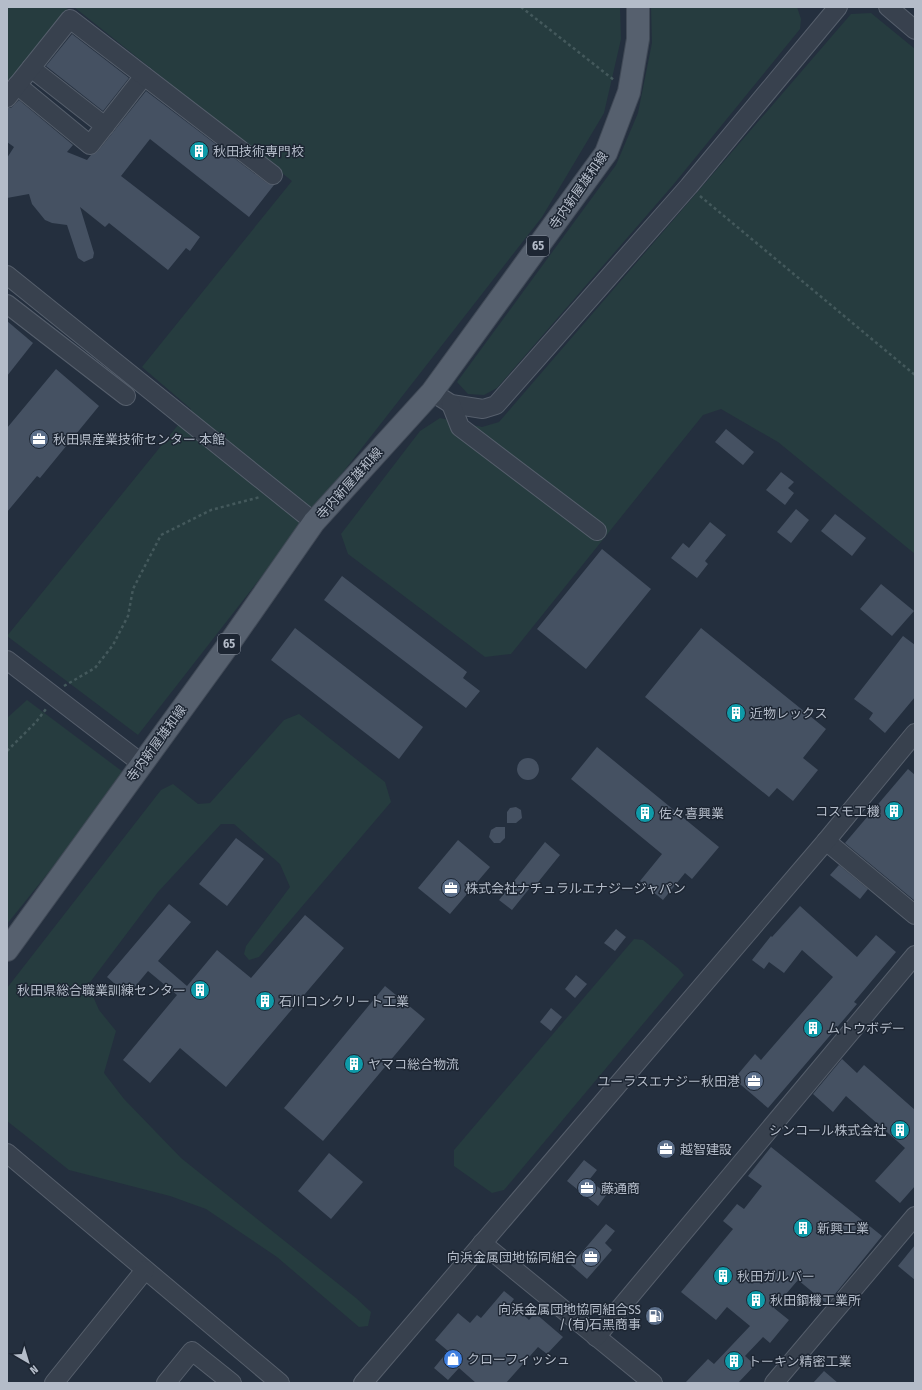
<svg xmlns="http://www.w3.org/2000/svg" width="922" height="1390" viewBox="0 0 922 1390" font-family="'Fira Sans Condensed','Noto Sans JP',sans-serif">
<rect width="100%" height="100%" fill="#242f3e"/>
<g fill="#263c3f">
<path d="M7 7H65L69 10 7 87Z"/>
<path d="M74 7H620L621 39 604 113 542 217 138 735 7 636 191 409 142 367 292 181Z"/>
<path d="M651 7H797L801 19 800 29 673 185 497 388 484 395 468 394 457 382 616 165 638 113 652 43Z"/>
<path d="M871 13 915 49V554L778 442 721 409 703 415 511 654 485 657 348 554 341 534 420 431 440 418 482 427 499 422 851 14Z"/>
<path d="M27 700 127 775 7 924V718Z"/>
<path d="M299 714 385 782 391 802 259 957 249 960 244 954 246 946 290 887 280 864 234 824H221L158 892 88 985 99 1010 116 1031 104 1073 124 1099 181 1158 356 1298 371 1312 368 1326 359 1327 277 1257 206 1209 170 1196 69 1170 7 1121V988L161 790 173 784 198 804 210 803 284 720Z"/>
<path d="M634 939 643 940 678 968 684 975 504 1190 492 1193 454 1166V1150Z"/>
</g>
<g fill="#455162">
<path d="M72 34 129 78 103 111 46 66Z"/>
<path d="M146 91 267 183 274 185 249 217 150 139 121 176 200 237 190 251 186 248 168 270 109 223 105 227 80 207 94 253 93 258 84 262 78 258 67 225 52 223 45 220 32 204 29 194 7 198V158L14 147 7 142V108H11L19 100 73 145 67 152 87 160 91 155 98 151Z"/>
<path d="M7 321 33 343 7 376Z"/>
<path d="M56 369 99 406 40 478 37 476 7 512V428Z"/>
<path d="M726 429 754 452 743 465 715 442Z"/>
<path d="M781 472 794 482 788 488 794 493 785 505 766 490Z"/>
<path d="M796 509 809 520 791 543 777 532Z"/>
<path d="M835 514 866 538 852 556 821 531Z"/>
<path d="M710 522 726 535 705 561 708 564 697 578 671 558 683 543 689 548Z"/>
<path d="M602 549 651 589 586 669 537 629Z"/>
<path d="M342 576 467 672 463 678 480 691 466 708 324 600Z"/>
<path d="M881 584 914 611 892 636 860 609Z"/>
<path d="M295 628 423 727 399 759 271 660Z"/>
<path d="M701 628 826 729 803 758 818 770 793 801 777 788 769 797 645 697Z"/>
<path d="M903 636 915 645V697L885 733 869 719 873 713 854 699Z"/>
<path d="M597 747 719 847 692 879 685 873 663 900 640 881 662 854 571 779Z"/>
<circle cx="528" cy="769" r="11"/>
<path d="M908 769 915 775V901L845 843Z"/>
<path d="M516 807 521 810 522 818 516 823H507V812L510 808Z"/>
<path d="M496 827H505V838L500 843H494L489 837 491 830Z"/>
<path d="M236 838 264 859 227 906 199 884Z"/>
<path d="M458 840 490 867 450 914 418 888Z"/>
<path d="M545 842 560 855 535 886 533 884 512 910 499 900Z"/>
<path d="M839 865 868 889 860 899 830 875Z"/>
<path d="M169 904 191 922 158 961 187 986 217 950 251 978 305 915 344 948 226 1087 180 1048 150 1083 123 1060 177 995 148 971 128 995 107 977Z"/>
<path d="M800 906 857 957 876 935 896 952 854 1002 857 1004 768 1108 734 1079 755 1054 761 1060 833 977 802 950 784 973 769 962 764 969 752 960 771 936 772 937Z"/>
<path d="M616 929 626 937 615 951 604 943Z"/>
<path d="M576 975 587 984 575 998 565 989Z"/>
<path d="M385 986 425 1019 323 1141 284 1108Z"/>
<path d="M551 1008 562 1017 551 1031 540 1022Z"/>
<path d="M842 1059 857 1073 864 1065 915 1110V1186L900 1203 875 1181 905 1148 846 1096 833 1112 813 1094Z"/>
<path d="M771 1147 882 1236 827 1304 798 1280 774 1308 789 1320 770 1343 763 1337 745 1356 755 1365 738 1383H685L708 1359 714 1364 750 1326 727 1307 716 1320 681 1292 733 1229 723 1221 737 1204 744 1209 762 1186 748 1176Z"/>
<path d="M329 1153 363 1182 331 1219 298 1191Z"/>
<path d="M584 1160 597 1170 589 1180 607 1194 598 1206 567 1181Z"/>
<path d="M606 1224 615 1231 605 1243 612 1250 587 1279 571 1265Z"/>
<path d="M915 1245V1280L898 1266Z"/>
<path d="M504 1291 514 1299 511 1303 529 1320 535 1313 563 1337 547 1354 538 1347 506 1383H476L459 1368 448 1380 434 1368 448 1351 435 1340 458 1313 470 1323 477 1315 481 1318Z"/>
<path d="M824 1371 838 1383H813Z"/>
</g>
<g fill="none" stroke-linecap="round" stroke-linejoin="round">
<defs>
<g id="minor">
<path d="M888 7 915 30"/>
<path d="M31 68 105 126"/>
<path d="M17 85 90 145 144 76"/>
<path d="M7 98 70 19 273 175"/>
<path d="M7 275 314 522"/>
<path d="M7 304 126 396"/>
<path d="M432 392 451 404 483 409 496 405 689 186 838 7"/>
<path d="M451 404 460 427 597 531"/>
<path d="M7 660 141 763"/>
<path d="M826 841 915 915"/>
<path d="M7 1153 280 1383"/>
<path d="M482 1243 653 1383"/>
<path d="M596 1337 915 955"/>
<path d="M54 1383 145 1270"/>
<path d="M166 1383 192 1351 232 1383"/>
<path d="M363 1383 826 841 915 733"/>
<path d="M774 1383 915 1216"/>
</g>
<path id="major" d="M7 950 224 651 314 522 432 392 606 153 629 92 638 39V7"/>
</defs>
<use href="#minor" stroke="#565f6c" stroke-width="20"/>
<use href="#major" stroke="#414a57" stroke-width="24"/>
<g stroke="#44595c" stroke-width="2.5" stroke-dasharray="3 3" stroke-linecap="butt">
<path d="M521 7 614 80"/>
<path d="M700 196 915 375"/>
<path d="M64 686 95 668 113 645 128 616 133 589 161 535 211 510 260 497"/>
<path d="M7 751 36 722 46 709"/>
</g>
<use href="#minor" stroke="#38414e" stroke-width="18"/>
<use href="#major" stroke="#56606e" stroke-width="22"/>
</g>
<defs>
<symbol id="building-disc" viewBox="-11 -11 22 22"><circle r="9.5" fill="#0f9aa8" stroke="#1d2633"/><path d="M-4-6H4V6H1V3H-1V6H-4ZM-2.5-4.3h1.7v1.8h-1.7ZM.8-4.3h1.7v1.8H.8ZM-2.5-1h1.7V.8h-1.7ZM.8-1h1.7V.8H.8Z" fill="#fff"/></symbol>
<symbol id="office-disc" viewBox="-11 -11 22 22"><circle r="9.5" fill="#5c6f8a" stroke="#1d2633"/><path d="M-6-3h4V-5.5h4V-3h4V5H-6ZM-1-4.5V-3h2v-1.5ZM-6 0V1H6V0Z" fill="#fff"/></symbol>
<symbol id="fuel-disc" viewBox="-11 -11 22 22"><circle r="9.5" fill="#5c6f8a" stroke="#1d2633"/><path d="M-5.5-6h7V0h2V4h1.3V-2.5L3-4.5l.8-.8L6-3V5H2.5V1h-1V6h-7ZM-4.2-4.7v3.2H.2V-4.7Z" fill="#fff"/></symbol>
<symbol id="shop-disc" viewBox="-11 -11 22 22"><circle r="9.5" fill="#3f7fe0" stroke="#1d2633"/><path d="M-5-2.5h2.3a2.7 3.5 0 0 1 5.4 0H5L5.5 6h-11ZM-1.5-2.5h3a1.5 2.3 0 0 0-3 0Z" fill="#fff"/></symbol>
</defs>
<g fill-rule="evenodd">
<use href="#building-disc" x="188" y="140" width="22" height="22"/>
<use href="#office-disc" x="28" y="428" width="22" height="22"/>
<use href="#building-disc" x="725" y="702" width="22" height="22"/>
<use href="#building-disc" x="883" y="800" width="22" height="22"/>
<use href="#building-disc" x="634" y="802" width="22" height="22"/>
<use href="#office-disc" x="440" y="877" width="22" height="22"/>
<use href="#building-disc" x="189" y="979" width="22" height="22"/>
<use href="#building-disc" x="254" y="990" width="22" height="22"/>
<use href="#building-disc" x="802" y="1017" width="22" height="22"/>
<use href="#building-disc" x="343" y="1053" width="22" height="22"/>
<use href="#office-disc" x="743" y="1070" width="22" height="22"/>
<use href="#building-disc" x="889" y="1119" width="22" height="22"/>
<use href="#office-disc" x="655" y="1138" width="22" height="22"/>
<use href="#office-disc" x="576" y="1177" width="22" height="22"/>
<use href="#building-disc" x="792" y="1217" width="22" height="22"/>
<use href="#office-disc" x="580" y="1246" width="22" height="22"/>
<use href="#building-disc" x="712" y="1265" width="22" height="22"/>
<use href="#building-disc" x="745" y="1289" width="22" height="22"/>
<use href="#fuel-disc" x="644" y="1305" width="22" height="22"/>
<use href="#shop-disc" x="442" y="1348" width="22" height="22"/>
<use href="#building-disc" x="723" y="1350" width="22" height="22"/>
</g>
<g text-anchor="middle" stroke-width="3" stroke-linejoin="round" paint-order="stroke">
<g fill="#1d2633" stroke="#878f9c" stroke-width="1">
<rect x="527" y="236" width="22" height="20" rx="3"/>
<rect x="218" y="634" width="22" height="20" rx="3"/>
</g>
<g font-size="12" font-weight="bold" fill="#b4bcc9">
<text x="538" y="250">65</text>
<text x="229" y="648">65</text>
</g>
<g font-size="13" fill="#b4bcc9" stroke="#1d2633" text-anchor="start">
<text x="213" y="156">秋田技術専門校</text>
<text x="53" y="444">秋田県産業技術センター 本館</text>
<text x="750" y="718">近物レックス</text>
<text x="880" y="816" text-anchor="end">コスモ工機</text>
<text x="659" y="818">佐々喜興業</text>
<text x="465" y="893">株式会社ナチュラルエナジージャパン</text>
<text x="186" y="995" text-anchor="end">秋田県総合職業訓練センター</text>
<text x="279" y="1006">石川コンクリート工業</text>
<text x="827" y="1033">ムトウボデー</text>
<text x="368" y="1069">ヤマコ総合物流</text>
<text x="740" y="1086" text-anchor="end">ユーラスエナジー秋田港</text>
<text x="886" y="1135" text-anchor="end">シンコール株式会社</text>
<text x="680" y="1154">越智建設</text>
<text x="601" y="1193">藤通商</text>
<text x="817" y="1233">新興工業</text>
<text x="577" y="1262" text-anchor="end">向浜金属団地協同組合</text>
<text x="737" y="1281">秋田ガルバー</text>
<text x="770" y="1305">秋田鋼機工業所</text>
<text x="641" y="1314" text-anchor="end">向浜金属団地協同組合SS<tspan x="641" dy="15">/ (有)石黒商事</tspan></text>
<text x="467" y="1364">クローフィッシュ</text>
<text x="748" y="1366">トーキン精密工業</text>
</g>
<g font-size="13" fill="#b4bcc9" stroke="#1d2633">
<text transform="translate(578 190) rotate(-55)" y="5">寺内新屋雄和線</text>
<text transform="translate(349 483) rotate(-48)" y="5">寺内新屋雄和線</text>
<text transform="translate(156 743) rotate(-54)" y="5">寺内新屋雄和線</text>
</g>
</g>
<rect width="922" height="1390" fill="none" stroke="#b4bcc9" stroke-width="16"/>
<g transform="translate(28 1362) rotate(142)" stroke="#1d2633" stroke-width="3" paint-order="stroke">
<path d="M0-3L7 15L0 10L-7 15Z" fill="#b4bcc9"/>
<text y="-6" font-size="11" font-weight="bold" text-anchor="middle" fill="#b4bcc9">N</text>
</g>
</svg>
